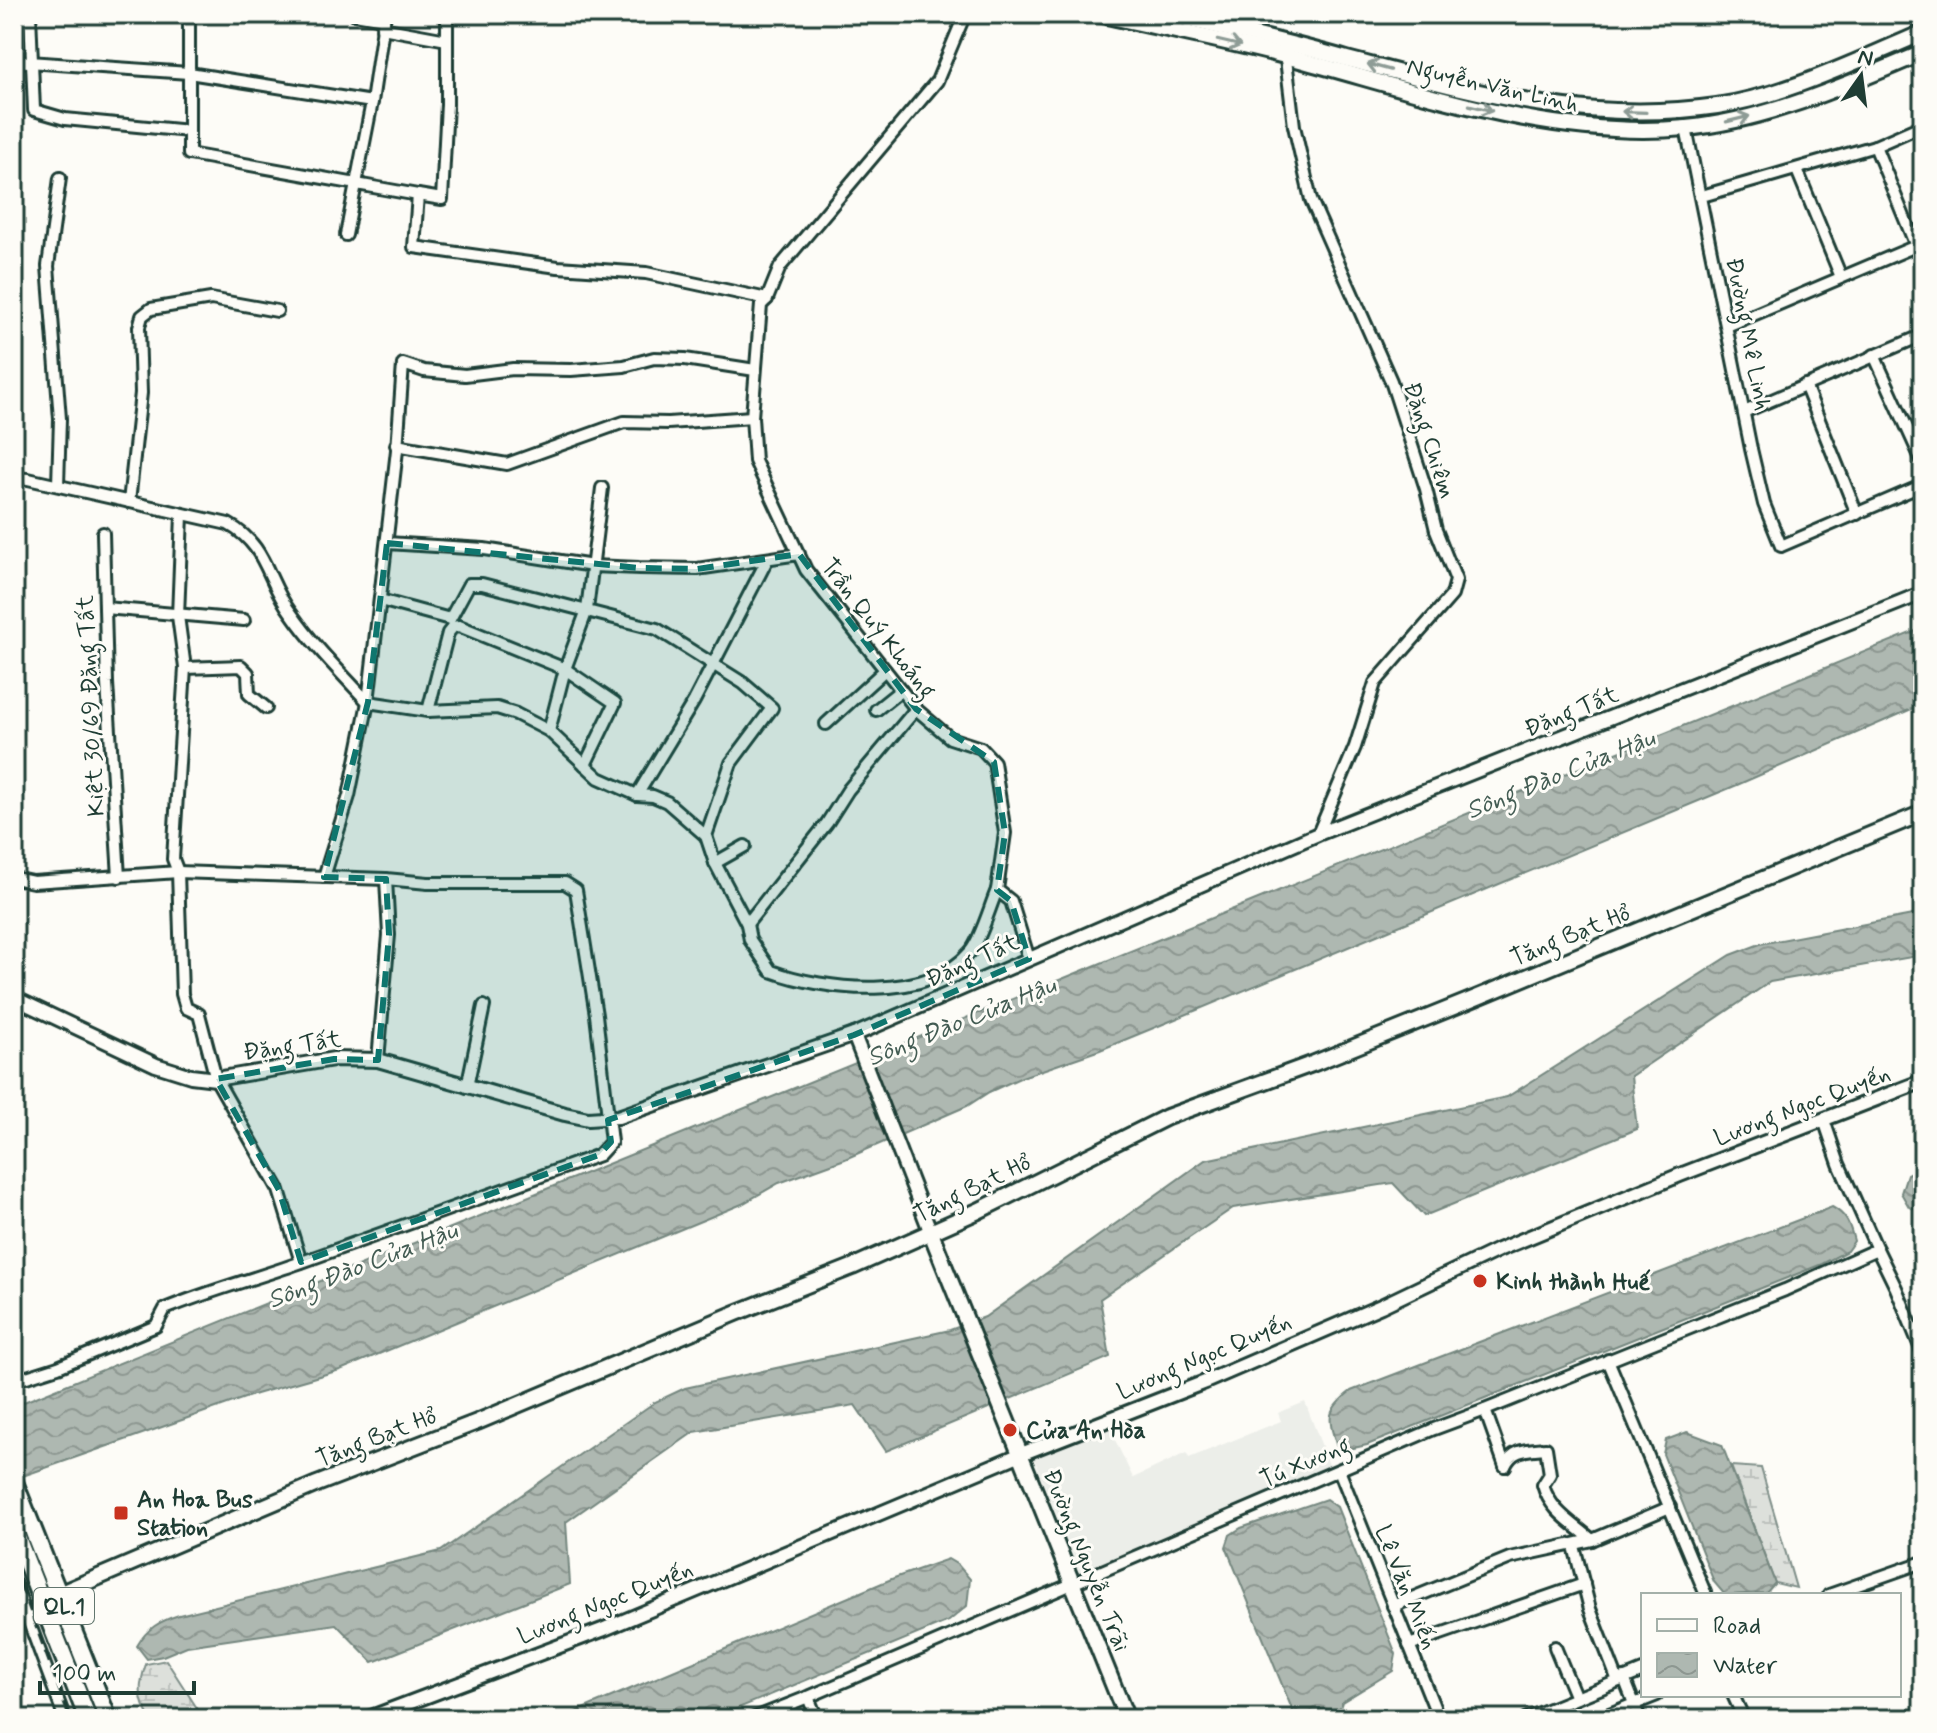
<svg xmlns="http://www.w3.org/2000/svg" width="1937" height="1733" viewBox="0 0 1937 1733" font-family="Mynerve,sans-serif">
<defs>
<pattern id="wetland-marsh" width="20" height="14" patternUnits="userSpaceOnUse" patternTransform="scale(2)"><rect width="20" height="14" fill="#dde0db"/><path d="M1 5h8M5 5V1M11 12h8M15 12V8" fill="none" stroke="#bdc1bd"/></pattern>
<pattern id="water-waves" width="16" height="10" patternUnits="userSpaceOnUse" patternTransform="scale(2)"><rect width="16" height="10" fill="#aeb8b1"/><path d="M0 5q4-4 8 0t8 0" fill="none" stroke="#8d9791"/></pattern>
</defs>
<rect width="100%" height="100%" fill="#fdfcf7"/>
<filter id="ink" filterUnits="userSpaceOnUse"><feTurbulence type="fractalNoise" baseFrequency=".0125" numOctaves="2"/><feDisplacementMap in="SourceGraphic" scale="16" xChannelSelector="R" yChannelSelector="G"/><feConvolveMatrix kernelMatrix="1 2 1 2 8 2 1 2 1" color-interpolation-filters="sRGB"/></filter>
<g filter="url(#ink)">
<path fill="#eceee9" d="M1305 1402 1329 1465 1081 1575 1034 1459 1109 1427 1133 1478 1186 1453 1189 1458 1281 1421 1278 1413Z"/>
<g fill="url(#wetland-marsh)" stroke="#7e8e88" stroke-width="2">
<path d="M1731 1466 1761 1468 1796 1588 1775 1583Z"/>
<path d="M166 1660 204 1719H151C137 1700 139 1684 146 1664Z"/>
</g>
<g fill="url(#water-waves)" stroke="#75877f" stroke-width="2">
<path d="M1923 628V704L1737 785 1173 1020 1100 1050 1022 1077 989 1092 967 1106 845 1159 779 1183 742 1204 340 1370 256 1394 14 1479V1406Z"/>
<path d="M1923 913V955L1770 982 1631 1076 1637 1129 1424 1216 1393 1183 1233 1208 1100 1299 1110 1357 886 1451 855 1405 694 1432 566 1522 570 1584 373 1662 336 1624 187 1646 163 1656 147 1659 137 1646C147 1628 160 1621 179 1615L441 1551 655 1402 685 1388 950 1330 985 1317 1205 1160 1507 1097 1731 955 1760 944Z"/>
<path d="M1923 1166V1211L1909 1207 1901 1193 1907 1174Z"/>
<path d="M1832 1207C1847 1215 1850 1225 1854 1241L1847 1251 1822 1264 1367 1445 1345 1450 1337 1447C1328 1418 1325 1411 1351 1391Z"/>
<path d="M1687 1432 1722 1445 1775 1583 1766 1593 1725 1595 1714 1582 1663 1454 1666 1440Z"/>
<path d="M1326 1499 1337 1507 1396 1654 1393 1671 1342 1702 1339 1711 1342 1719H1296L1226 1547 1230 1535 1241 1528Z"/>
<path d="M948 1559 958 1565 970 1579 967 1606 949 1621 712 1719H559L894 1578Z"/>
</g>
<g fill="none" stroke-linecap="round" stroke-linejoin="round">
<defs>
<g id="minor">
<path d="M30 14 34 110 65 119 189 131"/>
<path d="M189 14V154L418 195"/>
<path d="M355 14 384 19"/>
<path d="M447 14V104L442 199 418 195 414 247 558 267 646 273 767 299"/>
<path d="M965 14 937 81 780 267 767 299 761 305 752 417 755 461 806 570 916 709 950 738 981 748 994 762 1005 833 997 890 1011 901 1029 959"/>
<path d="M382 28 447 40"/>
<path d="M1285 51 1294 126 1311 200 1391 381 1426 489 1436 530 1456 580 1452 595 1375 683 1355 747 1318 834"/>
<path d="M14 61 189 73 372 102"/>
<path d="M1686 128 1751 449 1764 504 1781 546 1923 485"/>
<path d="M1875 146 1916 246"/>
<path d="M1797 170 1841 277"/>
<path d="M1702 196 1875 146 1923 125"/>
<path d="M346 235 372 102 385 14"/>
<path d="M1727 326 1923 243"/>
<path d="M1874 355 1923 463"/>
<path d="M1805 385 1857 514"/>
<path d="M1744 412 1923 335"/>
<path d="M396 445 507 464 624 422 668 423 752 417"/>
<path d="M14 478 28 479 228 524C268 546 266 580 291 613 313 645 342 674 368 702L428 711 497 708 516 714 549 731 599 778 637 795 653 796 667 802 706 836 715 863 747 924 750 940 771 971C825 991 928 1002 970 952 981 939 990 906 997 890"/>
<path d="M58 485 60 419 48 266 60 178"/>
<path d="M129 502 141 393 139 327 142 316 151 309 211 299 277 311"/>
<path d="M182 515 178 616 185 668 173 859 178 872 182 994 186 1008 199 1014 216 1079 279 1190 301 1262"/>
<path d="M103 533 107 683 119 877"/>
<path d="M387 543 484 549 593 566 639 568 697 569 799 554"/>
<path d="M380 600 450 619 469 584H482L657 629 743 683 772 708 731 763 706 836"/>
<path d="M105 608 244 620"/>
<path d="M185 668 241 666 248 673 249 694 266 708"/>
<path d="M876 710 901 690"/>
<path d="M428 711 448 633 453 627 459 626 565 669 615 703 585 765"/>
<path d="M826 724 885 670"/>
<path d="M549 731 565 669 587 610 602 488"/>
<path d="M637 795 694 701 767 560"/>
<path d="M715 863 745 846"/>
<path d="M324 877 349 796 368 702 397 450 403 364 424 371 465 375 513 369 571 370 624 366 654 358 685 359 755 370"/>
<path d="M14 878 33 882 178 872 386 879 428 883H565L576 890 596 1015 611 1142 599 1155C499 1191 399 1228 299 1263 254 1279 208 1291 165 1309L156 1326 58 1367 14 1381"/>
<path d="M747 924 827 823 848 790 916 709"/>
<path d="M378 1060 389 935 386 879"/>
<path d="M467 1087 484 1006"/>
<path d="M1824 1120 1839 1164 1877 1249 1896 1288 1923 1354"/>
<path d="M1608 1360 1706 1595"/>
<path d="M1485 1410 1505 1466"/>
<path d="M1505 1466C1513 1448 1527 1450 1546 1448L1550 1474 1543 1485C1550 1511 1573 1523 1592 1540"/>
<path d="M1339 1470 1439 1719"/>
<path d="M1574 1546 1590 1609 1618 1681"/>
<path d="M14 1582 65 1719"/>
<path d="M1829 1595 1923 1562"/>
<path d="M1393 1606 1510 1558 1592 1540 1670 1507"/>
<path d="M1409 1645 1584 1584"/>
<path d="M1555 1647 1576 1698"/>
<path d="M1624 1678 1640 1719"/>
<path d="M1733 1695 1744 1719"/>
<path d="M808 1697 817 1719"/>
<path d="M752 1719 808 1697 1434 1429 1485 1410 1785 1290 1877 1249"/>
<path d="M1525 1719 1643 1671"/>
<path d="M1597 1719 1657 1695"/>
</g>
<g id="tertiary">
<path d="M14 998 156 1065 191 1076 216 1079 334 1059 378 1060 565 1114 588 1119 618 1117 854 1035 1318 834 1923 593"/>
<path d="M854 1035 931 1233"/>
<path d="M366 1719 602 1630 1021 1454 1205 1382 1381 1306 1498 1250 1680 1175 1923 1081"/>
</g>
<g id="secondary">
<path d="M1098 14C1165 29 1233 42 1300 60 1426 94 1554 140 1686 128 1770 120 1847 84 1923 53"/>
<path d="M1164 14C1226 28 1287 42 1347 59 1474 92 1585 125 1717 106 1789 95 1857 60 1923 33"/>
<path d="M931 1233 1127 1719"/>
<path d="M40 1602 317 1484 477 1422 736 1313 852 1267 978 1211 1167 1117 1312 1064 1466 1002 1923 813"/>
</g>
<g id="primary">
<path d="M14 1482 108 1719"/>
<path d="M14 1530 88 1719"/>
</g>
</defs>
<use href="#minor" stroke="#1f3d34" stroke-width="16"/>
<use href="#tertiary" stroke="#1f3d34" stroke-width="18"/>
<use href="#secondary" stroke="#1f3d34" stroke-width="20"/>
<use href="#primary" stroke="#1f3d34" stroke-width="22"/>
<use href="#minor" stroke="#fdfcf7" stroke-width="10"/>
<use href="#tertiary" stroke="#fdfcf7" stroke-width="12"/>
<use href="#secondary" stroke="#fdfcf7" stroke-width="14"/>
<use href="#primary" stroke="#fdfcf7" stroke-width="16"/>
<path stroke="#1f3d34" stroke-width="3" stroke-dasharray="12 6" stroke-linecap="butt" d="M14 1567 70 1719"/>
</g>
<defs><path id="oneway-shaft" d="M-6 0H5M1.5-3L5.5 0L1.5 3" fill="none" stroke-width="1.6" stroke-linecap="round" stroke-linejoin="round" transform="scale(2)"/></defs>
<g stroke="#8e9c96">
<use href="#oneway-shaft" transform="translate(1229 43) rotate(13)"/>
<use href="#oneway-shaft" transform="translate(1379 67) rotate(-165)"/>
<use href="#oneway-shaft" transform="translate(1481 108) rotate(14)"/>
<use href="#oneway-shaft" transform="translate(1634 112) rotate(-178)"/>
<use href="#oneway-shaft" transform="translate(1738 119) rotate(-14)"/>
</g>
</g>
<path fill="#0f766e" fill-opacity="0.2" stroke="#0f766e" stroke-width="6" stroke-dasharray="16 10" stroke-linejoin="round" d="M387 543 639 568 697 569 799 554 916 709 994 762 1005 833 997 890 1011 901 1029 959 854 1035 608 1120 611 1142 599 1155 301 1262 279 1190 216 1079 334 1059 378 1060 389 935 386 879 324 877 368 702Z"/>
<g fill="#c8321e" stroke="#fdfcf7" stroke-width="3">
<circle cx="1480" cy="1281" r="8"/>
<circle cx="1010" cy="1430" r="8"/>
<rect x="113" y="1505" width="16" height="16" rx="4"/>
</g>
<g text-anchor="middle" stroke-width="6" stroke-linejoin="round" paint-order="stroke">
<rect fill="#fdfcf7" stroke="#62766e" stroke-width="2" x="34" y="1588" width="60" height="36" rx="6"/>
<g font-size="22" font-weight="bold" fill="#1f3d34">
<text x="64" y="1614">QL.1</text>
</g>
<g font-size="24" fill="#1f3d34" stroke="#fdfcf7">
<text transform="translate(1493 85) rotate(13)" y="8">Nguyễn Văn Linh</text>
<text transform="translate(1749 334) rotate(79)" y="8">Đường Mê Linh</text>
<text transform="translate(1430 440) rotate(72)" y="8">Đặng Chiêm</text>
<text transform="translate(879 628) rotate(52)" y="8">Trần Quý Khoáng</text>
<text transform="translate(90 706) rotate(-93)" y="8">Kiệt 30/69 Đặng Tất</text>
<text transform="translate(1571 711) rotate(-22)" y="8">Đặng Tất</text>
<text transform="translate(1570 935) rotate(-22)" y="8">Tăng Bạt Hổ</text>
<text transform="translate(972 960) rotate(-24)" y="8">Đặng Tất</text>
<text transform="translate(292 1045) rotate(-8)" y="8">Đặng Tất</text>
<text transform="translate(1802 1105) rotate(-21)" y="8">Lương Ngọc Quyến</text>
<text transform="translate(972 1188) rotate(-26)" y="8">Tăng Bạt Hổ</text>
<text transform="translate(1204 1356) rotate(-23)" y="8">Lương Ngọc Quyến</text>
<text transform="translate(376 1437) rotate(-21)" y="8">Tăng Bạt Hổ</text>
<text transform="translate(1305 1462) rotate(-23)" y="8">Tú Xương</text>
<text transform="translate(1087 1560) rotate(68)" y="8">Đường Nguyễn Trãi</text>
<text transform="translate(1407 1587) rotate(68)" y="8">Lê Văn Miến</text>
<text transform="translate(605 1602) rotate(-22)" y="8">Lương Ngọc Quyến</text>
</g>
<g font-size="24" font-weight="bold" fill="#1f3d34" stroke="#fdfcf7" text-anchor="start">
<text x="1496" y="1289">Kinh thành Huế</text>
<text x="1026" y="1438">Cửa An Hòa</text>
<text x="137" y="1507">An Hoa Bus<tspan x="137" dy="28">Station</tspan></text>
</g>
<g font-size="26" font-style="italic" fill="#435c53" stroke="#fdfcf7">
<text transform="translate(1560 773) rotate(-22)" y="9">Sông Đào Cửa Hậu</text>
<text transform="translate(961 1020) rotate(-22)" y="9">Sông Đào Cửa Hậu</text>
<text transform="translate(362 1264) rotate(-21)" y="9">Sông Đào Cửa Hậu</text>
</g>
</g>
<rect width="1937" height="1733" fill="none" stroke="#fdfcf7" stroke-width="48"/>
<rect x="24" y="24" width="1889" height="1685" fill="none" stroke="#1f3d34" stroke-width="3" filter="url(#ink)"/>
<rect x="1641" y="1593" width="260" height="104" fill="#fdfcf7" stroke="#a4b0a9" stroke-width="2"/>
<rect x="1657" y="1619" width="40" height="12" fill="#fdfcf7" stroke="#a4b0a9" stroke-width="2"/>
<text x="1713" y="1633" font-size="24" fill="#1f3d34">Road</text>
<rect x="1657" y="1653" width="40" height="24" fill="url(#water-waves)" stroke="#a4b0a9" stroke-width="2"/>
<text x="1713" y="1673" font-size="24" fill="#1f3d34">Water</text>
<g transform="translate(1861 76) rotate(14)" stroke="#fdfcf7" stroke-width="6" paint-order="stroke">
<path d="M0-6L14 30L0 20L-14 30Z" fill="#1f3d34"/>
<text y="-12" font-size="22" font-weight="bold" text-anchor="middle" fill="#1f3d34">N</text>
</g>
<path d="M40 1681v12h154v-12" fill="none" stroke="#1f3d34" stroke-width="4"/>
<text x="52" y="1681" font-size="24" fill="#1f3d34" stroke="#fdfcf7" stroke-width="6" paint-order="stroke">100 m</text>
</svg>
